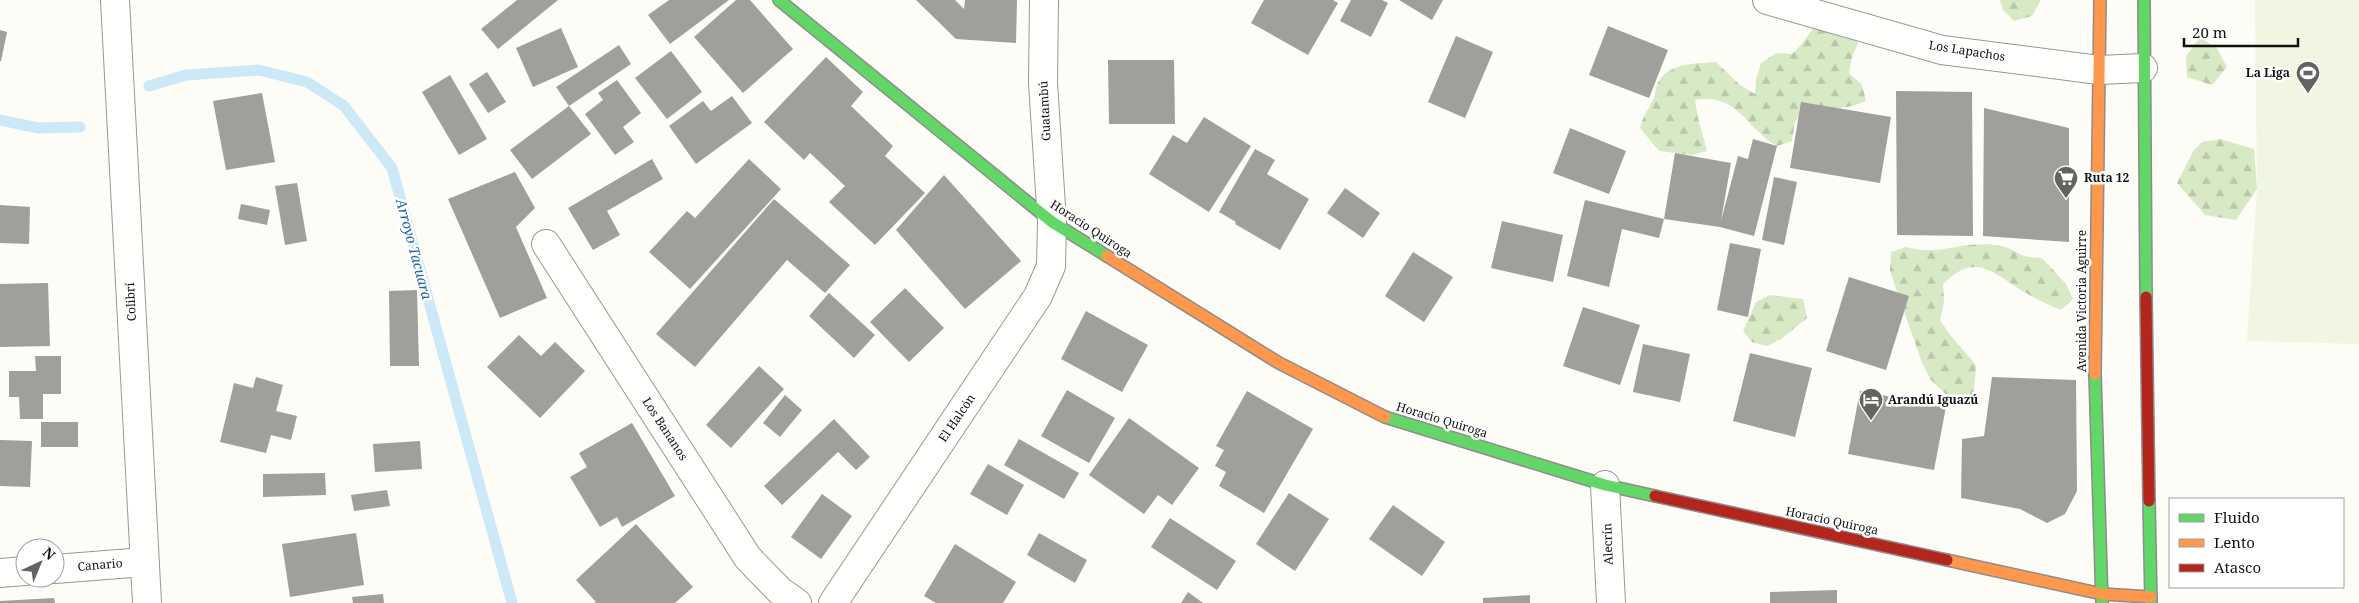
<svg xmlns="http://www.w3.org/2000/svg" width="2359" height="603" viewBox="0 0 2359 603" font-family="'Noto Serif',serif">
<defs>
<pattern id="forest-firs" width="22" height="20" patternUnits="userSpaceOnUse" patternTransform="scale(1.25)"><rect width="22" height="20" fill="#d8eac5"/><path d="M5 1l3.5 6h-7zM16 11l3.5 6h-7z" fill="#b8c8a8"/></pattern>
</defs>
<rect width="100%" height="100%" fill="#fdfcf7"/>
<g fill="url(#forest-firs)">
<path d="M2000 0H2041L2032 16 2014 21 2003 10Z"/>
<path d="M1821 18 1852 26 1858 44 1852 57 1849 73 1862 85 1866 101C1855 105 1845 109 1833 108 1821 106 1816 104 1805 108L1795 122 1792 141 1777 146C1746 129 1738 92 1695 100L1698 118 1707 151 1692 155 1659 151 1640 128C1644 113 1648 111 1653 100 1656 95 1655 89 1657 85 1666 62 1696 64 1716 62L1740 85 1755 94 1756 79 1761 63 1776 53 1792 54C1805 43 1810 30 1821 18Z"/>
<path d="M2200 38 2217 48 2227 67 2212 85 2187 77 2186 56Z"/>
<path d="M2220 139 2254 149 2257 189 2236 220 2205 215 2177 183 2194 150 2202 142Z"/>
<path d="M1988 244 2006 247 2024 256 2043 259 2066 284 2073 299 2061 310C2045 303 2027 295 2013 285 1984 265 1970 258 1943 284L1944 302 1940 320 1951 336 1976 365 1973 402 1956 404 1931 380 1922 363 1890 271 1891 252 1906 247 1921 250H1937L1968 245Z"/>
<path d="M1770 295 1803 299 1807 318 1781 339 1767 346 1752 342 1743 331 1756 302Z"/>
</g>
<path fill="#f0f6e1" d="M2255 0H2359V344L2247 341 2257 188Z"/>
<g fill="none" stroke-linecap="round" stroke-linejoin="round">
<g stroke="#cde8f7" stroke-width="11">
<path d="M149 86 186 75 259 70 307 82 344 106 392 168 512 603"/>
<path d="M0 120 38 128 80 127"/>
</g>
</g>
<g fill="#a19f9c">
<path d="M517 0H558L498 49 481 29Z"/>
<path d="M669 0H729L670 44 648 15Z"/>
<path d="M736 0H750L793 49 743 93 694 37Z"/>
<path d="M916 0H955L964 9 965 0H1017L1016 43 956 39Z"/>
<path d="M1264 0H1333L1338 3 1308 55 1251 23Z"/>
<path d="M1351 0H1382L1388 3 1371 37 1340 21Z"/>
<path d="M1399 0H1443L1432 20Z"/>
<path d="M1608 26 1668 50 1649 98 1589 75Z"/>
<path d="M561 28 578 67 533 87 516 48Z"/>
<path d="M0 30 7 32 1 61H0Z"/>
<path d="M1456 36 1493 52 1465 118 1428 102Z"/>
<path d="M619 45 631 64 569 106 556 87Z"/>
<path d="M671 51 702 92 667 119 635 78Z"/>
<path d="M826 57 863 92 851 106 893 146 885 156 925 193 875 245 829 202 845 186 810 153 804 160 764 122Z"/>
<path d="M1108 60H1174L1175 124H1109Z"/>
<path d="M487 72 506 102 488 113 469 84Z"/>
<path d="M450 75 487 139 459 155 422 92Z"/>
<path d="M617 80 641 113 623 127 634 142 615 155 585 114 603 100 598 93Z"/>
<path d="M1896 91 1972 92 1973 236 1897 235Z"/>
<path d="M262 93 275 162 226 170 213 101Z"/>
<path d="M732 96 752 123 696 164 669 126 703 101 711 111Z"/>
<path d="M1801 102 1891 117 1880 183 1790 168Z"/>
<path d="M569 106 591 134 532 179 510 150Z"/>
<path d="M1984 108 2069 128V242L1983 236Z"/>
<path d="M1204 117 1251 146 1209 212 1149 174 1173 135 1187 143Z"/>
<path d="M1570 128 1626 151 1609 194 1553 173Z"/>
<path d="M1753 139 1777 146 1754 236 1720 227 1664 219 1675 153 1731 163 1721 221 1738 156 1748 159Z"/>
<path d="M1255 149 1275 160 1267 174 1309 199 1280 250 1235 224 1236 222 1219 212Z"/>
<path d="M652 159 663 179 607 211 620 235 593 250 568 208Z"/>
<path d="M749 159 781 189 690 289 649 252 687 211 695 218Z"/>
<path d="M515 172 535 208 516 227 547 298 500 318 448 199Z"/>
<path d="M944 175 1021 261 965 309 896 230Z"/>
<path d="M1774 177 1797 182 1784 245 1762 240Z"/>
<path d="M297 183 307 241 285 245 275 186Z"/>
<path d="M1345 188 1380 213 1363 238 1327 213Z"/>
<path d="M774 199 850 265 825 293 787 260 695 367 656 334Z"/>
<path d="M1585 200 1664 219 1659 238 1622 229 1609 287 1567 276Z"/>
<path d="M241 204 270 210 267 225 238 219Z"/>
<path d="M0 205 30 207 29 244 0 243Z"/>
<path d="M1502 221 1563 235 1553 282 1491 268Z"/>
<path d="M1730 243 1761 249 1748 317 1717 310Z"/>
<path d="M1413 252 1453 277 1424 322 1385 296Z"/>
<path d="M1849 277 1909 296 1886 370 1826 351Z"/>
<path d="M48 283 50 346 0 347V284Z"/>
<path d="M905 288 944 328 909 362 870 322Z"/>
<path d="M417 290 419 366H390L389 291Z"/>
<path d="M829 293 875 335 854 358 809 316Z"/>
<path d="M1583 307 1640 325 1620 385 1563 366Z"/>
<path d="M1086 311 1148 345 1122 392 1061 359Z"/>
<path d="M519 335 541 356 555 342 585 371 540 418 487 367Z"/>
<path d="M1643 344 1690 354 1680 402 1633 392Z"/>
<path d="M1750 353 1812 368 1795 437 1733 421Z"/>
<path d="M35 356H61V394H43V419H20L19 397H9V371H36Z"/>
<path d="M759 366 784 389 731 448 706 425Z"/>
<path d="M256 377 283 385 276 411 297 416 291 440 271 435 266 453 220 442 234 383 253 388Z"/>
<path d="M1992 377 2076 380 2077 491 2065 514 2047 523 2020 509 1961 498 1962 439 1984 436Z"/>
<path d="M1067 390 1115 418 1089 463 1041 436Z"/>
<path d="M1247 391 1313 429 1264 513 1219 486 1226 472 1215 466 1224 450 1216 446Z"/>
<path d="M1860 391 1946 407 1934 470 1848 454Z"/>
<path d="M785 395 802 410 780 437 763 423Z"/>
<path d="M1129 418 1199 468 1172 505 1158 495 1144 514 1089 475Z"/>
<path d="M834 419 870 457 856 470 838 452 782 505 764 486Z"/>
<rect x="41" y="422" width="37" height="25"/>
<path d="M632 423 675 496 622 527 617 517 600 527 570 477 587 467 579 453Z"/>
<path d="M1019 439 1079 473 1064 499 1004 465Z"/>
<path d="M0 440 32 441 30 487 0 486Z"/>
<path d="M420 441 422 469 375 472 373 444Z"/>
<path d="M988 464 1024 485 1007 515 970 494Z"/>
<path d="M325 473 326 495 263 497V474Z"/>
<path d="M387 490 390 506 354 511 351 495Z"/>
<path d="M1289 493 1329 519 1295 571 1256 544Z"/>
<path d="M822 494 852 516 821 559 791 537Z"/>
<path d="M1393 505 1445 542 1422 576 1369 539Z"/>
<path d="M1170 518 1236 561 1217 590 1151 547Z"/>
<path d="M636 524 693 587 675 603H594L596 602 576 580Z"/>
<path d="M356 533 364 585 290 597 282 544Z"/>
<path d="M1039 533 1087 560 1075 583 1027 555Z"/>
<path d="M955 544 1016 582 1003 603H936L924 596Z"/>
<path d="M1837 590V603H1770V592Z"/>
<path d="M1188 592 1203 603H1181Z"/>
<path d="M383 594 384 603H353L352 597Z"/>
<path d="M1530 595V603H1483V598Z"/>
<path d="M54 598 55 603H0V601Z"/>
</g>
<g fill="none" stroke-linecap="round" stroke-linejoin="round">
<defs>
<g id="street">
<path d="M115 0 147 603"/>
<path d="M1767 0 1942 50 2099 70 2143 68"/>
<path d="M546 244 748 558 780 591 797 603"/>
<path d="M1605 485 1611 603"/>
<path d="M55 569 144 562"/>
<path d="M0 573 25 571"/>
<path d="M833 603 1038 296 1051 266 1052 222 1043 83 1044 0"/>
</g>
<g id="fast">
<path d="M779 0 1052 222 1107 256"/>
<path d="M2144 0 2146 297"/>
<path d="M2095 374 2102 603"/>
<path d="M1385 417 1605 485 1655 496"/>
<path d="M2149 501 2151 603"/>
</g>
<g id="slow">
<path d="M1107 256 1279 363 1385 417"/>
<path d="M2095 374 2100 0"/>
<path d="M1947 560 2102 594 2151 597"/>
</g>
<g id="jam">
<path d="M2146 297 2149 501"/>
<path d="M1655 496 1947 560"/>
</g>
</defs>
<use href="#street" stroke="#979795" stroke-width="30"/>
<use href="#fast" stroke="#8e8d8b" stroke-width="14"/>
<use href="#slow" stroke="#8e8d8b" stroke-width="14"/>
<use href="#jam" stroke="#8e8d8b" stroke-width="14"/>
<use href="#street" stroke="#fffffe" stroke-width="28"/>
<use href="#fast" stroke="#63d668" stroke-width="11"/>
<use href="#slow" stroke="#ff974d" stroke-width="11"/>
<use href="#jam" stroke="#b3261e" stroke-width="11"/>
</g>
<defs>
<symbol id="stadium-pin" viewBox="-11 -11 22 30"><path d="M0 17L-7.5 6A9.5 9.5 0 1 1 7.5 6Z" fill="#646362" stroke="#fff"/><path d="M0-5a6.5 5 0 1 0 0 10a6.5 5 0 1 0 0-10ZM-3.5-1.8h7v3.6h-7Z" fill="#fff"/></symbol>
<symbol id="supermarket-pin" viewBox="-11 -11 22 30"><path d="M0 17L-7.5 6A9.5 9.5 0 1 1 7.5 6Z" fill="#646362" stroke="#fff"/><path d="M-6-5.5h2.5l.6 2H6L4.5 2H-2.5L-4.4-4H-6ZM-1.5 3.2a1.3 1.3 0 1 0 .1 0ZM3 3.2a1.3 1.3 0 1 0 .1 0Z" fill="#fff"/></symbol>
<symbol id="hotel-pin" viewBox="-11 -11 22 30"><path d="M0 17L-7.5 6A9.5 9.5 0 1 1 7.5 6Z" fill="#646362" stroke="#fff"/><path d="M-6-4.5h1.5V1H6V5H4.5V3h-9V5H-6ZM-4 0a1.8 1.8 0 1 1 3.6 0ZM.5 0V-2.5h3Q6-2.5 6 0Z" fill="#fff"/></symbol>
</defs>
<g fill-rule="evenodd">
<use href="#stadium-pin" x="2294" y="59" width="28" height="38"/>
<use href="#supermarket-pin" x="2052" y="164" width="28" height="38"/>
<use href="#hotel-pin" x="1857" y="386" width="28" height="38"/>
</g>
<g text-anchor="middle" stroke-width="5" stroke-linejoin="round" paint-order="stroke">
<g font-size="12" fill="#111" stroke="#fff">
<text transform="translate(1967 51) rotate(9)" y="4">Los Lapachos</text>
<text transform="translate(1045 111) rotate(-93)" y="4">Guatambú</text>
<text transform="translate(1091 229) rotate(33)" y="4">Horacio Quiroga</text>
<text transform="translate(2082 301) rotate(-90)" y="4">Avenida Victoria Aguirre</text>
<text transform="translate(131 302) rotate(-93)" y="4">Colibrí</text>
<text transform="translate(957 418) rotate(-56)" y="4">El Halcón</text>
<text transform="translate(1442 420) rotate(17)" y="4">Horacio Quiroga</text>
<text transform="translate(665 429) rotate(57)" y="4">Los Bananos</text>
<text transform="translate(1832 521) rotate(12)" y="4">Horacio Quiroga</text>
<text transform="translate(1608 544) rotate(-92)" y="4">Alecrín</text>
<text transform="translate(100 565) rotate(-5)" y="4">Canario</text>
</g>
<g font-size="12" font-weight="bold" fill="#111" stroke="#fff" text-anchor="start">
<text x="2290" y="77" text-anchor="end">La Liga</text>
<text x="2084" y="182">Ruta 12</text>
<text x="1888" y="404">Arandú Iguazú</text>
</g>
<g font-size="14" font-style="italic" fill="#1768a6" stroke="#fff">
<text transform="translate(414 249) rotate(75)" y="5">Arroyo Tacuara</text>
</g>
</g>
<rect x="2169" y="498" width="175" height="90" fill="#ffffff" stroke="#a0a0a0"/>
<rect x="2179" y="514" width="25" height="8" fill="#63d668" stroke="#a0a0a0"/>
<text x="2214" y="523" font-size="15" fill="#111111">Fluido</text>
<rect x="2179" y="539" width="25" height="8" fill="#ff974d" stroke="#a0a0a0"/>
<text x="2214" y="548" font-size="15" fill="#111111">Lento</text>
<rect x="2179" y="564" width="25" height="8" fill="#b3261e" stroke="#a0a0a0"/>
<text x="2214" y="573" font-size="15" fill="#111111">Atasco</text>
<g transform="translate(40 563) rotate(44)"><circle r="24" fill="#ffffff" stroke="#a0a0a0"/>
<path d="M0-4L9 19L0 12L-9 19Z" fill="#646362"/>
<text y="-8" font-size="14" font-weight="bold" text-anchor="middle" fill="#111111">N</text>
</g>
<path d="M2184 38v8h114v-8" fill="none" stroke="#111111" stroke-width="2.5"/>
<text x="2192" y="38" font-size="15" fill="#111111" stroke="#ffffff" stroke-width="4" paint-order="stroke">20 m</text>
</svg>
